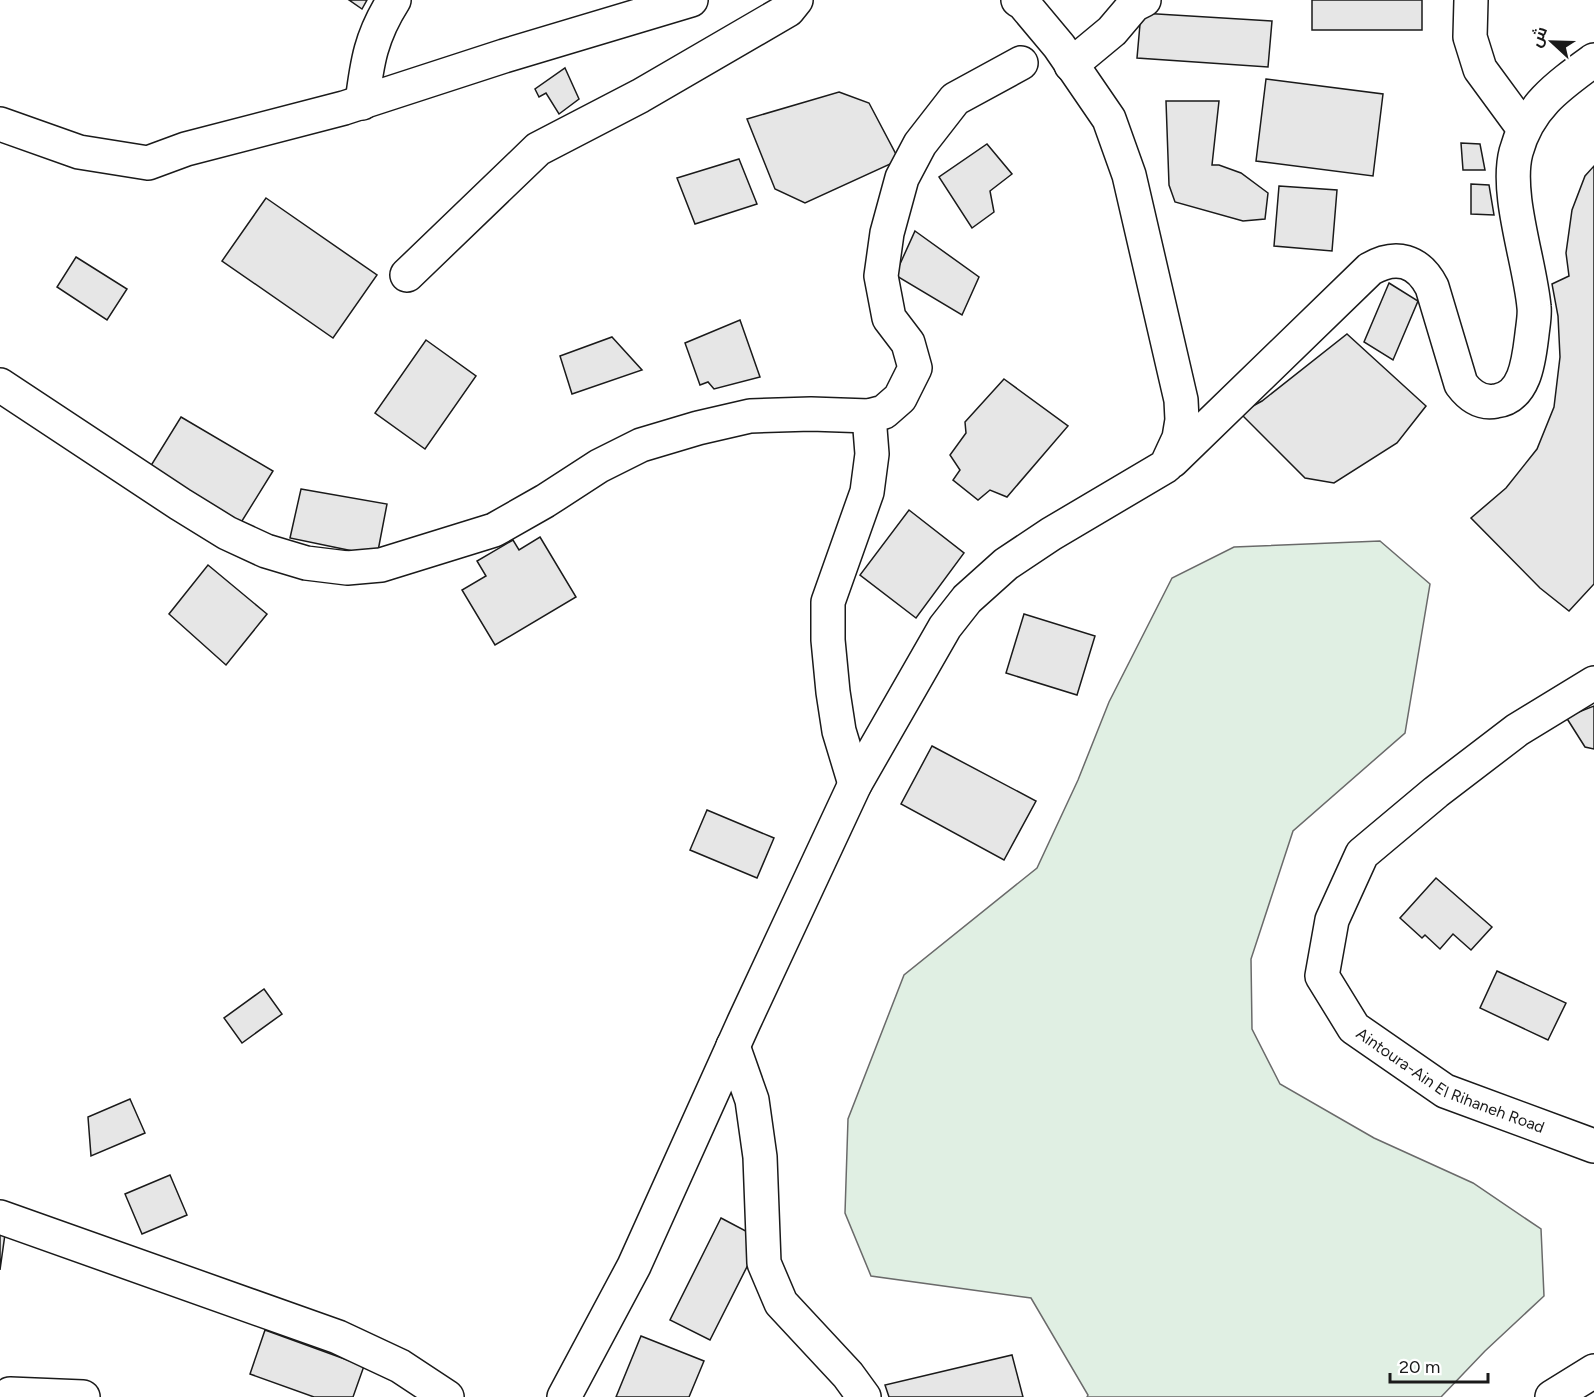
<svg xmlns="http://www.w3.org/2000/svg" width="1594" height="1397" viewBox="0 0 1594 1397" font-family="Figtree,Cairo,sans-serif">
<rect width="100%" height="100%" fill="#fff"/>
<path fill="#e0efe3" stroke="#6a6a6a" stroke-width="1.5" d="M1380 541 1430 584 1405 733 1293 831 1251 959 1252 1029 1280 1084 1374 1138 1473 1183 1541 1229 1544 1296 1485 1351 1441 1397H1087L1088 1395 1031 1298 871 1276 845 1213 848 1119 904 975 1037 868 1078 780 1109 702 1172 578 1234 547Z"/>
<g fill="#e6e6e6" stroke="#1a1a1a" stroke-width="1.5">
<path d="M349 0H367L362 9Z"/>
<rect x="1312" y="0" width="110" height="30"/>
<path d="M1141 13 1272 21 1268 67 1137 58Z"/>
<path d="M565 68 579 99 559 114 546 93 539 97 535 89Z"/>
<path d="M1266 79 1383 94 1373 176 1256 161Z"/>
<path d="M839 92 869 103 899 160 805 203 775 189 747 119Z"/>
<path d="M1166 101H1219L1212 165H1219L1241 173 1268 193 1265 219 1243 221 1175 202 1169 185Z"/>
<path d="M1461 143 1480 144 1485 170H1463Z"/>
<path d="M987 144 1012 174 990 191 994 212 972 228 939 177Z"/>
<path d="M739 159 757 204 695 224 677 178Z"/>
<path d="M1594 166V584L1569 611 1540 588 1471 518 1506 488 1537 449 1554 407 1560 357 1558 316 1552 284 1569 276 1566 253 1572 210 1585 176Z"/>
<path d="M1471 184 1489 185 1494 215 1471 214Z"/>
<path d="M1279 186 1337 190 1332 251 1274 246Z"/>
<path d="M266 198 377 275 333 338 222 261Z"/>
<path d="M915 231 979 277 962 315 895 275Z"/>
<path d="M76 257 127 289 107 320 57 287Z"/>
<path d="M1389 283 1418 301 1393 360 1364 342Z"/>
<path d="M740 320 760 377 714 389 708 382 700 385 685 343Z"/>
<path d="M1347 334 1426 406 1397 443 1334 483 1305 478 1240 413 1262 401Z"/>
<path d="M612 337 642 370 572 394 560 356Z"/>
<path d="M426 340 476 376 425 449 375 413Z"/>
<path d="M1004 379 1068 426 1007 497 990 490 978 500 953 480 960 470 950 455 966 433 965 422Z"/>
<path d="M181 417 273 471 237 529 147 472Z"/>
<path d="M301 489 387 504 377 556 290 538Z"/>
<path d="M909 510 964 553 916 618 860 575Z"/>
<path d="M540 537 576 597 495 645 462 590 486 576 477 561 513 540 519 550Z"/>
<path d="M208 565 267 614 226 665 169 614Z"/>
<path d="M1024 614 1095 636 1077 695 1006 673Z"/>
<path d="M1594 706V749L1585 747 1566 717Z"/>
<path d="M932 746 1036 801 1004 860 901 804Z"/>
<path d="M707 810 774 838 757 878 690 850Z"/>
<path d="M1436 878 1492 927 1471 950 1453 934 1440 949 1425 935 1422 938 1400 918Z"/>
<path d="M1497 971 1566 1003 1548 1040 1480 1008Z"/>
<path d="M264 989 282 1014 242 1043 224 1018Z"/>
<path d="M130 1099 145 1133 91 1156 88 1117Z"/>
<path d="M170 1175 187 1215 142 1234 125 1194Z"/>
<path d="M721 1218 761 1239 710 1340 670 1320Z"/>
<path d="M0 1226 6 1227 0 1270Z"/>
<path d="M265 1330 364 1366 353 1397H314L250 1374Z"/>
<path d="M641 1336 704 1361 689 1397H616Z"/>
<path d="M1012 1355 1023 1397H889L885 1385Z"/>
</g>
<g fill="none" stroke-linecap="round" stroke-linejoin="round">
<defs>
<g id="minor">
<path d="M1471 0 1470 37 1480 69 1524 129"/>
<path d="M1071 65 1112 31 1134 5 1144 0"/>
<path d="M362 103C367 62 371 36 394 0"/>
<path d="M0 124 79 152 148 163 186 149 344 108 504 56 691 0"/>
<path d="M407 275 538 149 640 96 788 10 796 0"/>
<path d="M0 385 180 504 227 533 266 551 306 563 347 568 381 565 494 530 545 501 599 466 641 445 698 428 750 416 811 414 869 416 884 412 900 398 915 368 908 343 889 318 881 276 887 233 902 178 920 144 955 99 1021 63"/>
<path d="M1172 461 1370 269C1396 254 1418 260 1432 287L1461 384C1470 396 1481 404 1496 401 1526 397 1529 358 1532 334 1533 325 1535 315 1534 307 1530 262 1505 194 1516 152 1528 107 1558 86 1594 60"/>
<path d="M855 784 839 731 833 692 828 640V602L867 492 872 454 869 416"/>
<path d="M733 1046 752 1100 760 1157 764 1263 781 1303 848 1375 864 1397"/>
<path d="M0 1217 338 1337 400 1366 447 1397"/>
<path d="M10 1394 83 1397"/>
<path d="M564 1397 634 1266 744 1022 855 784 945 627 967 599 1006 564 1051 534 1166 466 1179 438 1182 420 1181 400 1129 175 1109 119 1059 46 1023 3 1018 0"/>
</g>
<g id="major">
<path id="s1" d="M1594 683 1517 730 1436 792 1362 854 1332 920 1322 976 1354 1028 1445 1091 1594 1146"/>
<path d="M1552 1397 1594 1371"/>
</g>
</defs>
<use href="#minor" stroke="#1a1a1a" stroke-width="36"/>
<use href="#major" stroke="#1a1a1a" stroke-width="36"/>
<use href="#minor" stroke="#fff" stroke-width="33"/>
<use href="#major" stroke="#fff" stroke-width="33"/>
</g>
<g text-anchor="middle" stroke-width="4.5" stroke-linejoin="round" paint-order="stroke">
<g font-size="16" fill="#1a1a1a" stroke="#fff">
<text dy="6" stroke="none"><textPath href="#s1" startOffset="590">Aintoura-Ain El Rihaneh Road</textPath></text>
</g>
</g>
<g transform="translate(1552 42) rotate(292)" stroke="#ffffff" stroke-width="4.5" paint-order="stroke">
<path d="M0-4.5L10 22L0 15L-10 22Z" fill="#1a1a1a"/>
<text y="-9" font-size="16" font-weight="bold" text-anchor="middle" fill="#1a1a1a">ش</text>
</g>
<path d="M1390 1373v9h98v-9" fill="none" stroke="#1a1a1a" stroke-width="3"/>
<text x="1399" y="1373" font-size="18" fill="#1a1a1a" stroke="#ffffff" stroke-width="4.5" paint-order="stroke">20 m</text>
</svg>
